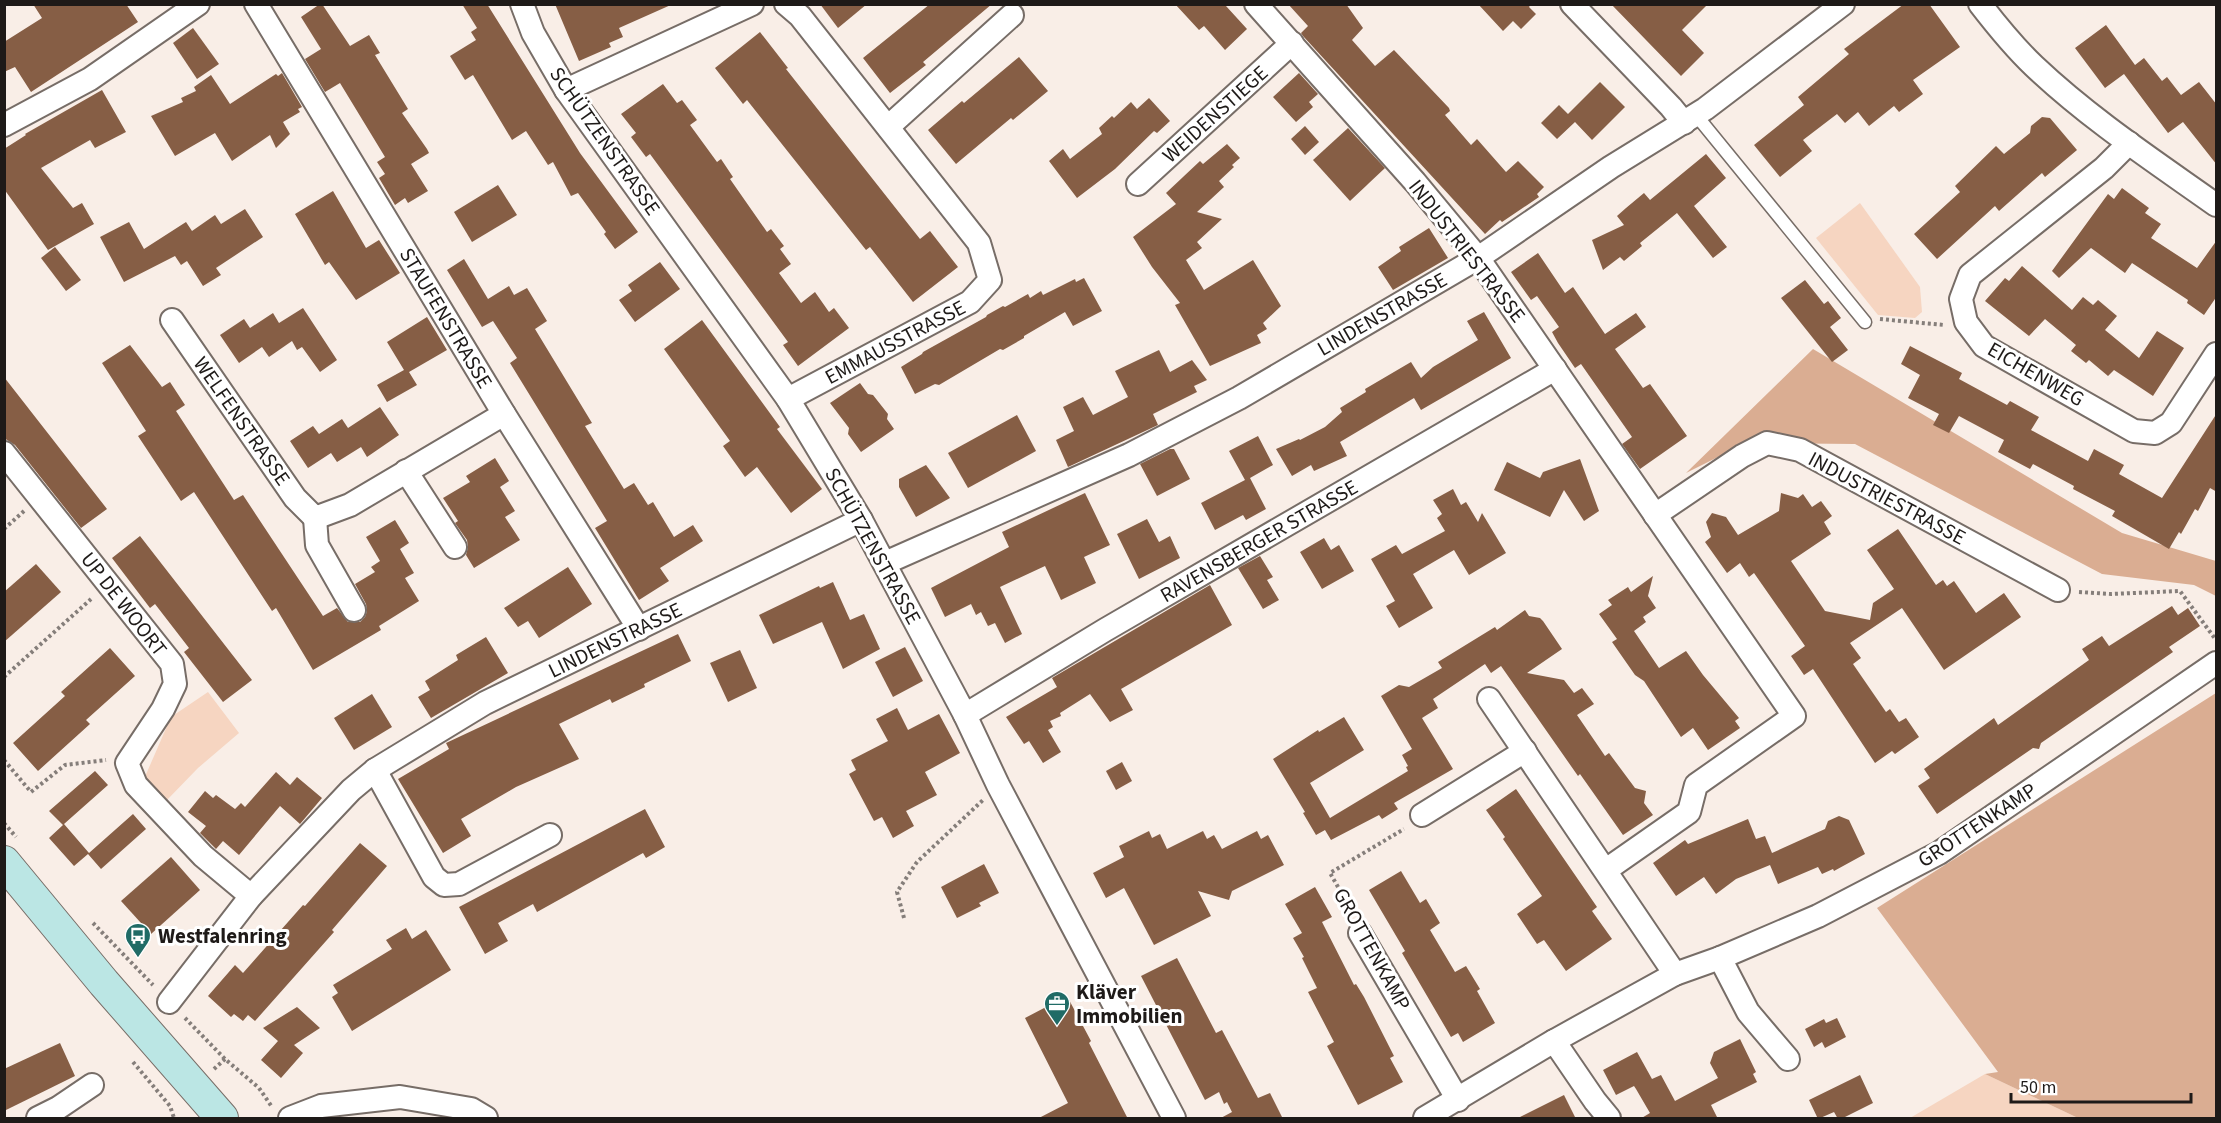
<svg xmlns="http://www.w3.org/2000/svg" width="2221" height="1123" viewBox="0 0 2221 1123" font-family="'Source Sans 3',sans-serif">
<rect width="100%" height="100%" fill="#f9eee7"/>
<g fill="#f6d5c1">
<path d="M1860 203 1920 287 1922 312 1915 318 1878 315 1816 238Z"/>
<path d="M208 692 239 733 198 768 166 801 144 779 171 717Z"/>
<path d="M1985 1074 2078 1118H1910Z"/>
</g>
<g fill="#daad92">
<path d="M1813 349 2122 533 2216 561V596L2194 585 2102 574 1855 444 1767 443 1736 448 1686 473Z"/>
<path d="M2216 693V1118H2078L1985 1074 1998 1072 1877 908Z"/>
</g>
<g fill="#865e45">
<path d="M33 4H126L138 22 31 92 15 67 4 72V42L42 18Z"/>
<path d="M320 4H322L350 46 369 35 380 53 375 55 408 109 402 113 427 149 429 153 411 164 428 191 408 203 405 198 395 205 379 178 385 174 377 162 385 157 340 83 325 92 305 59 321 49 301 17Z"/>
<path d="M462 4H487L580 153 638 232 615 249 604 234 606 232 578 193 571 196 553 162 548 165 526 131 512 140 473 75 465 80 450 56 476 40 471 32 477 28Z"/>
<path d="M555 4H673L619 28 623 37 609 43 611 47 579 61Z"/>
<path d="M820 4H867L838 28Z"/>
<path d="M930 4H992L923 62 926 65 890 93 863 58Z"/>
<path d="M1175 4H1227L1226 6 1247 29 1225 50 1204 26 1199 30Z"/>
<path d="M1288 4H1346L1363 28 1352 40 1375 66 1394 50 1449 108 1450 111 1445 115 1471 145 1477 139 1506 172 1518 161 1544 187 1537 194 1539 197 1502 222 1500 220 1485 234 1303 36 1301 33 1308 26Z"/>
<path d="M1478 4H1531L1529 7 1536 14 1521 29 1513 21 1503 31Z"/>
<path d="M1611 4H1708L1682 30 1704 53 1681 76Z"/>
<path d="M1904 4H1929L1960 47 1913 80 1923 94 1899 112 1894 106 1869 126 1858 112 1845 123 1837 114 1803 140 1812 151 1780 177 1754 145 1804 105 1798 97 1849 54 1844 49Z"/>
<path d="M2106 25 2135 65 2144 58 2162 81 2167 77 2181 95 2199 82 2217 105V165L2183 122 2168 133 2124 74 2105 88 2075 48Z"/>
<path d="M193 28 219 64 197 79 173 43Z"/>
<path d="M760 32 788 68 786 69 920 239 930 231 958 267 913 302 870 247 866 250 747 100 743 104 715 68Z"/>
<path d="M1019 57 1048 91 1013 120 1011 118 956 164 928 130 962 101 964 103Z"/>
<path d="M282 73 302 107 298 109 300 112 283 122 290 134 276 148 270 135 232 161 215 133 175 156 151 116 183 102 181 98 196 91 194 87 211 75 230 104 276 74 278 76Z"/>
<path d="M1299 73 1318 94 1309 102 1313 107 1296 122 1273 97Z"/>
<path d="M1600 82 1625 107 1592 140 1575 122 1557 139 1541 123 1559 105 1568 114Z"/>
<path d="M663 84 677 103 682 100 697 120 690 125 717 162 721 159 733 177 730 179 767 232 771 229 784 246 780 249 791 264 779 273 801 303 815 292 829 312 834 308 849 328 798 366 783 345 788 342 650 154 646 157 631 137 636 133 621 114Z"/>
<path d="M102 90 126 132 95 148 90 140 41 168 73 208 82 203 94 224 48 250 4 189V149L26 135 25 134Z"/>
<path d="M1149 98 1170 121 1157 133 1154 131 1115 169 1077 198 1049 161 1063 149 1070 159 1102 134 1099 128 1112 116 1114 118 1131 102 1137 109Z"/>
<path d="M2042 117 2050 118 2077 150 2045 177 2042 173 1999 211 1995 206 1937 259 1914 234 1960 192 1955 186 1996 146 2004 154 2030 133 2031 126Z"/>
<path d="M1305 126 1319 142 1305 155 1291 139Z"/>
<path d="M1348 128 1385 168 1350 201 1313 160Z"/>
<path d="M1227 144 1240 158 1232 165 1234 167 1219 181 1224 187 1197 212 1222 219 1197 242 1202 248 1186 260 1204 290 1253 260 1281 306 1263 323 1267 329 1257 335 1261 343 1210 366 1175 305 1180 303 1152 267 1133 237 1176 204 1166 193 1200 161 1203 164Z"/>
<path d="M1706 154 1726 178 1694 206 1727 247 1713 258 1677 213 1640 243 1642 246 1624 261 1620 257 1603 270 1592 240 1624 225 1617 216 1626 208 1644 193 1650 200Z"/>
<path d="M498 185 517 215 472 242 454 212Z"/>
<path d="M2122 188 2149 208 2145 213 2161 224 2151 238 2197 268 2217 240V296L2204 315 2187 303 2188 300 2132 263 2125 273 2091 248 2059 278 2052 271 2108 194 2114 199Z"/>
<path d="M333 191 366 248 379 240 400 273 356 300 329 262 325 265 295 214Z"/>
<path d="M245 209 263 237 216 268 221 275 203 286 187 261 181 265 175 256 124 282 100 237 129 222 144 249 186 222 192 231 215 215 221 224Z"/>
<path d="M1429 228 1448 258 1393 290 1378 267 1401 251 1399 247Z"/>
<path d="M55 247 81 280 66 291 41 258Z"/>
<path d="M1538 253 1565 293 1573 287 1605 334 1636 313 1646 327 1615 349 1643 388 1650 384 1687 436 1640 469 1622 444 1632 437 1581 364 1575 368 1558 343 1552 332 1559 327 1537 296 1531 300 1511 272Z"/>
<path d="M464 259 488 299 509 286 514 295 527 288 547 321 535 329 592 423 585 426 624 489 634 483 648 505 653 502 674 537 693 525 703 541 660 568 669 581 639 600 595 528 607 521 510 363 517 358 493 321 482 327 447 270Z"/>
<path d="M660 262 680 289 635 322 619 300 632 291 628 285Z"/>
<path d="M2022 266 2072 310 2083 297 2093 305 2098 300 2117 316 2105 330 2139 358 2157 331 2184 348 2153 396 2114 370 2108 376 2089 360 2086 363 2071 351 2076 345 2045 319 2029 336 1985 301 2005 278 2009 281Z"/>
<path d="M1084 278 1102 311 1073 326 1065 312 1024 336V338L1003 350 1000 349 939 385 935 384 915 394 901 367 922 354 923 352 986 317 987 315 1003 306 1005 307 1028 294 1030 298 1041 291 1043 295 1075 279 1076 282Z"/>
<path d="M1805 280 1824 304 1828 301 1841 318 1830 327 1848 350 1832 362 1781 298Z"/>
<path d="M303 308 337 360 320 372 302 347 297 350 292 341 269 357 262 347 239 363 220 335 244 319 250 328 273 313 279 323Z"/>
<path d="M1484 312 1511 358 1421 410 1414 398 1340 442 1347 456 1314 471 1311 465 1292 476 1276 449 1299 439 1300 440 1325 427 1342 412 1340 408 1366 392 1365 389 1411 362 1421 378 1433 367 1478 340 1467 321Z"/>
<path d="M427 317 447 350 409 372 417 385 387 402 377 385 404 370 387 342Z"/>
<path d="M702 320 780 427 777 429 822 489 791 513 757 467 745 477 723 446 730 441 664 349Z"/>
<path d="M130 345 162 387 170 382 185 405 176 411 234 500 243 495 323 616 337 608 348 622H360L365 617 367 611 366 604 355 584 375 572 371 567 380 561 366 537 395 520 409 543 400 549 414 573 405 578 419 601 379 626 381 630 313 670 276 608 272 611 194 492 181 501 138 436 146 431 102 363Z"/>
<path d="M1910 346 1962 373 1959 379 2007 405 2010 401 2039 417 2031 430 2088 461 2094 449 2124 465 2119 474 2162 498 2217 413V492L2210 488 2198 511 2195 509 2181 534 2179 532 2169 549 2112 516 2115 511 2073 489 2074 486 2033 464 2030 469 1998 452 2004 440 1959 416 1949 433 1933 425 1939 414 1908 398 1920 375 1901 364Z"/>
<path d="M1159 350 1170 372 1192 360 1207 380 1194 386 1197 392 1153 414 1158 425 1068 467 1056 440 1074 431 1063 407 1083 397 1093 415 1128 397 1115 371Z"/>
<path d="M4 377 107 509 81 528 15 445 4 438Z"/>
<path d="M860 383 868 394 873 395 888 414 887 419 894 429 861 452 848 434 849 428 830 403Z"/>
<path d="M380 407 399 435 367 457 361 447 337 462 331 453 308 468 290 441 313 426 319 434 342 419 348 428Z"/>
<path d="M1017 415 1036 451 968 488 948 453Z"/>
<path d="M1258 436 1273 465 1250 478 1266 509 1246 520 1243 515 1215 530 1201 503 1245 480 1229 451Z"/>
<path d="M1170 449H1174L1190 479 1157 496 1140 464Z"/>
<path d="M495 458 509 481 500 487 515 511 505 517 520 540 474 568 466 555 468 547 467 540 455 523 458 521 443 498 470 482 466 476Z"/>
<path d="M1580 459 1599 511 1584 521 1564 490 1550 517 1494 490 1507 462 1540 478 1543 472Z"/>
<path d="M926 465 950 498 916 517 899 487V479Z"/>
<path d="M1453 489 1461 505 1466 502 1478 522 1482 513 1506 553 1469 575 1454 550 1413 574 1433 608 1399 628 1386 606 1395 601 1371 559 1396 545 1402 554 1445 531 1437 518 1442 514 1433 500Z"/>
<path d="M1085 493 1110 545 1084 557 1096 583 1061 600 1045 566 1000 587 1022 634 1005 643 995 623 988 626 981 612 976 615 971 604 945 617 931 588 1009 547 1002 532Z"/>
<path d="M1781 493 1798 498 1803 494 1812 507 1821 501 1832 516 1824 522 1831 534 1791 561 1825 611 1870 620 1873 603 1894 589 1867 550 1898 529 1936 585 1943 580 1947 586 1954 581 1976 613 2004 593 2021 617 1944 670 1902 608 1850 643 1861 658 1853 664 1886 712 1890 709 1899 722 1906 718 1919 737 1895 754 1892 751 1875 763 1813 669 1804 675 1791 656 1805 646 1754 573 1749 577 1740 563 1727 573 1705 542 1711 537 1706 522 1712 513 1726 517 1738 535 1779 511Z"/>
<path d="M1147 519 1159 542 1170 536 1180 558 1139 579 1117 534Z"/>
<path d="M140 536 252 680 223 702 184 652 189 648 155 604 150 608 112 558Z"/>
<path d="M1324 538 1331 550 1339 545 1354 571 1322 589 1300 552Z"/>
<path d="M1260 556 1273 577 1267 580 1279 600 1263 609 1238 568Z"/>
<path d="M36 564 61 592 4 642V592Z"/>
<path d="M568 567 592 604 539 638 528 621 518 627 504 608Z"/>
<path d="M1653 576 1648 596 1656 608 1643 617 1646 622 1634 631 1659 668 1686 651 1703 675 1739 718 1735 721 1740 728 1708 750 1693 728 1681 737 1644 681 1635 675 1612 642 1617 639 1599 614 1612 605 1608 600 1628 587 1631 592Z"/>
<path d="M833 582 850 620 864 614 880 649 843 669 822 622 773 644 759 615 819 586 820 588Z"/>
<path d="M1210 585 1232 625 1121 689 1133 710 1110 722 1090 694 1060 713 1061 716 1050 721 1053 727 1048 730 1061 752 1043 763 1029 741 1024 744 1006 717 1057 687 1052 678Z"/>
<path d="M2172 606 2178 615 2188 608 2200 626 2169 647 2173 652 2041 743 2039 749 2033 748 1937 814 1918 786 1930 778 1924 769 1994 718 1998 725 2089 660 2082 649 2102 636 2109 646Z"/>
<path d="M1525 610 1529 616 1540 618 1543 621 1562 649 1527 673 1564 680 1574 693 1582 688 1594 704 1577 715 1605 756 1609 753 1635 788 1646 791 1644 803 1653 815 1623 835 1580 774 1578 776 1501 666 1491 673 1485 664 1433 699 1438 708 1422 718 1453 769 1394 803 1398 809 1382 819 1379 815 1331 840 1325 830 1316 835 1303 813 1305 812 1273 759 1318 730 1319 732 1344 717 1364 750 1310 783 1330 818 1408 771 1406 767 1408 766 1402 755 1412 749 1381 696 1399 685 1409 687 1442 668 1438 662 1495 627 1497 630Z"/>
<path d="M678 634 691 661 644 684 645 687 612 703 610 699 559 724 579 759 516 787 461 819 471 836 443 853 398 779 449 749 446 743Z"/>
<path d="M486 637 508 673 431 718 418 697 430 690 425 681 458 660 456 655Z"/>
<path d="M905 647 923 681 893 697 875 662Z"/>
<path d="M110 648 135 676 86 720 90 724 38 771 13 743 65 696 61 692Z"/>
<path d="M740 650 757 688 728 702 710 663Z"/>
<path d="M372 694 392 727 354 750 334 718Z"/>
<path d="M897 708 908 730 939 714 960 753 925 772 937 795 906 811 914 826 893 838 882 817 874 821 849 774 856 770 851 760 888 741 876 719Z"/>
<path d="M1122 762 1132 781 1116 790 1106 771Z"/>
<path d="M95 771 108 785 64 824 89 853 133 814 146 829 101 869 88 854 74 866 49 838 63 825 49 811Z"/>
<path d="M276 772 290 785 297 777 322 798 300 824 280 806 239 855 223 841 216 849 200 833 206 826 188 812 205 791 213 798 216 795 235 809 241 803 245 807Z"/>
<path d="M1516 789 1597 907 1592 911 1612 939 1566 971 1544 940 1537 944 1517 914 1542 896 1503 839 1505 837 1486 810Z"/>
<path d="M645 809 665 847 646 858 643 853 537 912 533 904 498 923 508 941 485 954 459 907Z"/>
<path d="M1839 816 1849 820 1865 854 1834 871 1833 869 1822 874 1818 867 1778 884 1770 865 1736 879 1716 894 1704 877 1676 896 1653 863 1685 840 1688 844 1748 819 1756 839 1765 836 1772 853 1825 829 1828 821Z"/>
<path d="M1149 831 1152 838 1160 834 1167 849 1203 831 1207 839 1214 835 1222 849 1257 831 1261 839 1268 835 1284 865 1232 891 1229 900 1198 891 1211 916 1154 945 1124 888 1106 898 1093 873 1124 857 1119 846Z"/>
<path d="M360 843 387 866 332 930 334 932 255 1021 248 1015 243 1021 234 1014 231 1017 208 996 235 965 243 973 303 905 305 906Z"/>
<path d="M171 857 200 890 151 934 121 901Z"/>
<path d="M984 864 999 893 979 903 981 906 957 918 941 887Z"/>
<path d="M1401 871 1420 903 1426 899 1440 923 1430 930 1455 972 1466 966 1480 989 1477 991 1495 1023 1463 1042 1458 1033 1451 1037 1402 953 1405 951 1369 890Z"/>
<path d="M1315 887 1332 917 1322 922 1354 985 1356 984 1364 997 1394 1056 1390 1058 1403 1082 1358 1105 1327 1046 1334 1042 1308 992 1317 988 1302 958 1304 957 1293 938 1302 933 1285 904Z"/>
<path d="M406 928 412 939 426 930 451 970 352 1031 332 997 338 993 333 985 392 949 386 940Z"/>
<path d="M1177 958 1216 1033 1222 1030 1258 1098 1270 1093 1283 1119H1219L1232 1112 1227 1102 1224 1104 1219 1092 1205 1100 1141 976Z"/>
<path d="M1067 996 1091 1041 1089 1043 1128 1119H1037L1068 1103 1025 1018Z"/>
<path d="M297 1007 320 1028 294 1045 303 1053 281 1078 261 1060 278 1041 263 1028Z"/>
<path d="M1837 1018 1846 1037 1825 1048 1822 1042 1814 1047 1805 1029 1824 1019 1826 1023Z"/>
<path d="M1740 1039 1756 1072 1753 1074 1757 1082 1711 1105 1718 1119H1640L1650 1113 1636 1089 1634 1086 1616 1095 1603 1070 1637 1052 1652 1079 1661 1075 1675 1101 1718 1078 1710 1063 1714 1052Z"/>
<path d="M60 1043 75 1076 4 1111V1069Z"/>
<path d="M1860 1075 1873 1103 1841 1119H1838L1834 1112 1818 1119 1809 1100Z"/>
<path d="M1564 1095 1576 1119H1516Z"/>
</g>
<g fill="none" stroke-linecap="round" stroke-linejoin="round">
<defs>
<path id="service" d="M1696 115 1865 322"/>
<g id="minor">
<path d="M256 4 504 414 639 629"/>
<path d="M522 4 533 33 566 90 788 399 861 520 965 715 998 785 1174 1118"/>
<path d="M786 4 800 16 979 243 990 280 970 302 788 399"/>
<path d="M1256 4 1415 182 1478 258 1794 716 1696 785 1689 812 1606 870"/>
<path d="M1572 4 1671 107 1684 123"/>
<path d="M1980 4C1997 26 2014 47 2034 66 2090 119 2154 161 2216 205"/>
<path d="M566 90 752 4"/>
<path d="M4 125 90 79 198 4"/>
<path d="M888 127 1012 15"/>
<path d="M2129 143 2104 168 1970 275 1961 299 1966 322 1984 346 2134 431 2155 433 2171 423 2216 354"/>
<path d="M1138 184 1292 43"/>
<path d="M172 320 295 498 315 518 350 505 504 414"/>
<path d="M4 453 172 664 175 684 163 709 127 763 136 785 203 856 251 896"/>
<path d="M406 471 455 547"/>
<path d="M1655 515 1742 456 1767 443 1800 450 2058 590"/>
<path d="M315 518 317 545 354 610"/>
<path d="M885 563 1129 455 1239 398 1478 258 1611 167 1705 109 1843 4"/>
<path d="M1489 699 1675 974"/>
<path d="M965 715 1105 630 1555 369"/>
<path d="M375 770 434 877 444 885 459 884 550 835"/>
<path d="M1422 815 1525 751"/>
<path d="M1360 933 1458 1100"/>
<path d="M1720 958 1748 1012 1788 1059"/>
<path d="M169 1002 251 896 351 790 375 770 485 703 861 520"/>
<path d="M1554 1041 1595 1101 1609 1118"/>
<path d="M38 1118 58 1108 92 1085"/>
<path d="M290 1118 321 1106 400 1097 471 1109 486 1118"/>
<path d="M1425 1118 1554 1041 1675 974 1720 958 1818 916 1939 853 2216 663"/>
</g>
<path id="secondary" d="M4 862 104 983 222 1118"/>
</defs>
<use href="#service" stroke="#776d67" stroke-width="15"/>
<use href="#minor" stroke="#776d67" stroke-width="26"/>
<use href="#secondary" stroke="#776d67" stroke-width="34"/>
<g stroke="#857e7a" stroke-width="4" stroke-dasharray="3 3" stroke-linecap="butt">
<path d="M1880 319 1944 325"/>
<path d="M4 529 24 511"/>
<path d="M2079 592 2111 594 2180 591 2216 640"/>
<path d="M4 677 91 599"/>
<path d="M4 760 31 792 65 765 106 760"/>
<path d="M4 823 16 837"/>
<path d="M1353 913 1330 873 1404 829"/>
<path d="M904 918 897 892 917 862 983 800"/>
<path d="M93 923 153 985"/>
<path d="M185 1018 225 1059 259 1088 272 1107"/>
<path d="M133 1062 170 1106 174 1118"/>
<path d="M214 1069 225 1059"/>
</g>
<use href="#service" stroke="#fff" stroke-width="12"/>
<use href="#minor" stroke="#fff" stroke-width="22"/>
<use href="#secondary" stroke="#bbe6e4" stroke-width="32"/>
</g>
<defs>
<symbol id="bus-pin" viewBox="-11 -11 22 30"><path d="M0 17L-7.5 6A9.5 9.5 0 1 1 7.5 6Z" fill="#206b66" stroke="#fff"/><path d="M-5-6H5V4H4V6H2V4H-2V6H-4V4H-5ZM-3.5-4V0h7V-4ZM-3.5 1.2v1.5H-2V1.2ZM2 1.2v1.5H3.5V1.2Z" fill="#fff"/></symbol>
<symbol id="office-pin" viewBox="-11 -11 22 30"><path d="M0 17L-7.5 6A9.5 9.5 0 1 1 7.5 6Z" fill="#206b66" stroke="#fff"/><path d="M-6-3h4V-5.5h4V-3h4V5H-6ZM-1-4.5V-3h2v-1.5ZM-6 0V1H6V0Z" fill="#fff"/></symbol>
</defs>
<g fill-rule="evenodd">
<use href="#bus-pin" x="123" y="921" width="30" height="40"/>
<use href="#office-pin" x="1042" y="989" width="30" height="40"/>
</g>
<g text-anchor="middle" stroke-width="6" stroke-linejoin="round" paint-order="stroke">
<g font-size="21" fill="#1e1a18" stroke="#fff">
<text transform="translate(1215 114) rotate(-42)" y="7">WEIDENSTIEGE</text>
<text transform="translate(605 141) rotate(55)" y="7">SCHÜTZENSTRASSE</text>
<text transform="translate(1467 251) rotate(52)" y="7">INDUSTRIESTRASSE</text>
<text transform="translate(1382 314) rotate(-30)" y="7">LINDENSTRASSE</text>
<text transform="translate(446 318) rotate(59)" y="7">STAUFENSTRASSE</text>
<text transform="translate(895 342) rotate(-28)" y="7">EMMAUSSTRASSE</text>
<text transform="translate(2036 374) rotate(30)" y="7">EICHENWEG</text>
<text transform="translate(242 421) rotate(55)" y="7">WELFENSTRASSE</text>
<text transform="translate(1887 498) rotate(28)" y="7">INDUSTRIESTRASSE</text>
<text transform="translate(1259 541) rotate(-30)" y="7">RAVENSBERGER STRASSE</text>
<text transform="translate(873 546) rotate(61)" y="7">SCHÜTZENSTRASSE</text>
<text transform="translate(124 604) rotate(52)" y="7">UP DE WOORT</text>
<text transform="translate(615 640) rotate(-26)" y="7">LINDENSTRASSE</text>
<text transform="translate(1977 825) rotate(-33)" y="7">GROTTENKAMP</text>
<text transform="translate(1372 949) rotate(61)" y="7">GROTTENKAMP</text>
</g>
<g font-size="21" font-weight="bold" fill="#1e1a18" stroke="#fff" text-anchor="start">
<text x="158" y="943">Westfalenring</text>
<text x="1076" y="999">Kläver<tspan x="1076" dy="24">Immobilien</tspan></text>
</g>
</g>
<rect width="2221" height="1123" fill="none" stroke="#1e1a18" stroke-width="12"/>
<path d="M2011 1093v9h180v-9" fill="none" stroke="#1e1a18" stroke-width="3"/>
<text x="2020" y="1093" font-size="18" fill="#1e1a18" stroke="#ffffff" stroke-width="4.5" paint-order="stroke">50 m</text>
</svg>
